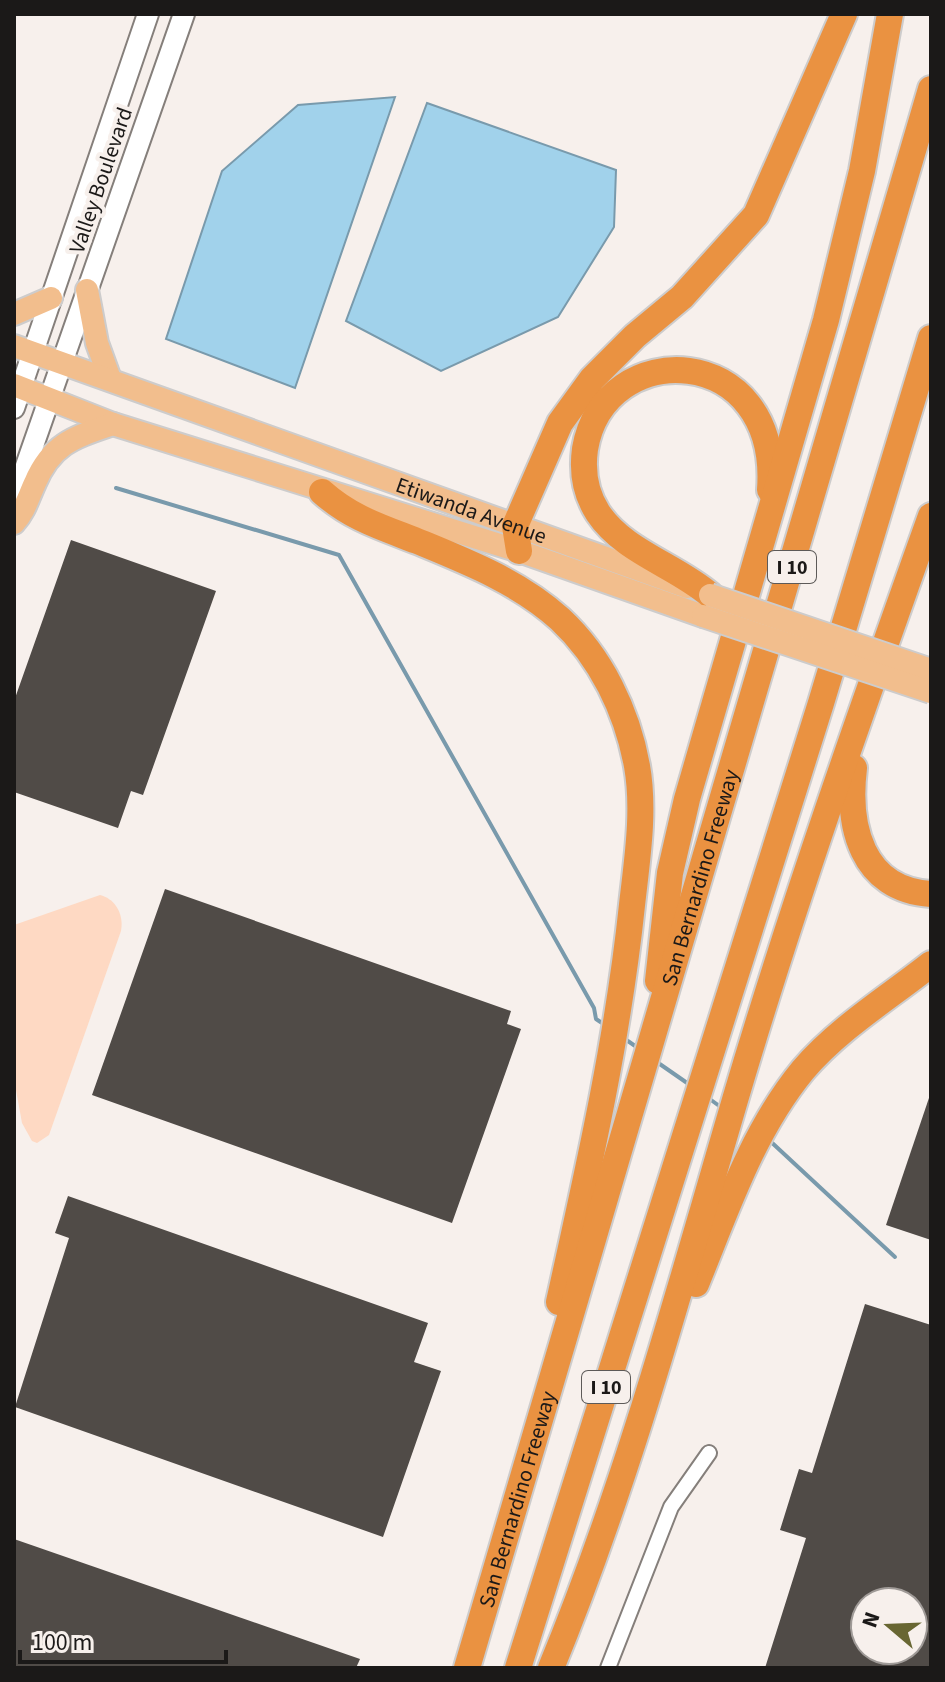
<svg xmlns="http://www.w3.org/2000/svg" width="945" height="1682" viewBox="0 0 945 1682" font-family="'Source Sans 3',sans-serif">
<rect width="100%" height="100%" fill="#f7f0ec"/>
<path fill="#fed9c3" d="M100 895C116 899 124 915 121 931L49 1135 37 1143 32 1141 22 1123 14 1079V925Z"/>
<g fill="#a1d2eb" stroke="#799aac" stroke-width="2">
<path d="M395 97 295 388 166 339 222 171 298 105Z"/>
<path d="M427 103 616 170 614 227 558 317 441 371 346 321Z"/>
</g>
<g fill="none" stroke-linecap="round" stroke-linejoin="round">
<g stroke="#799aac" stroke-width="4">
<path d="M116 488 339 555 594 1008 596 1019 605 1025"/>
<path d="M622 1037 641 1050"/>
<path d="M654 1060 690 1085"/>
<path d="M707 1097 722 1108"/>
<path d="M769 1140 895 1257"/>
</g>
</g>
<g fill="#504b47" fill-rule="evenodd">
<path d="M71 540 216 591 143 795 131 791 118 828 14 792V701Z"/>
<path d="M165 889 511 1011 507 1024 521 1029 452 1223 92 1095Z"/>
<path d="M931 1092V1240L886 1225Z"/>
<path d="M68 1196 428 1323 414 1362 441 1371 383 1537 15 1407 69 1238 55 1233Z"/>
<path d="M865 1304 931 1325V1668H765L806 1538 780 1530 799 1469 812 1473ZM865 1602H913V1650H865Z"/>
<path d="M14 1539 360 1659 356 1668H14Z"/>
</g>
<g fill="none" stroke-linecap="round" stroke-linejoin="round">
<defs>
<path id="street" d="M608 1668 671 1507 709 1453"/>
<g id="secondary">
<path d="M14 408 148 14"/>
<path d="M14 500 184 14"/>
</g>
<g id="primary">
<path d="M87 290 97 343 110 379"/>
<path d="M14 314 51 298"/>
<path id="s1" d="M14 346 687 587"/>
<path d="M14 385 113 424 519 551 703 616"/>
<path d="M14 523C25 511 28 498 35 483 52 443 75 437 113 424"/>
</g>
<g id="highway">
<path d="M322 492C351 518 381 527 417 541 468 562 519 582 560 619 601 657 627 711 637 766 645 811 637 860 632 905 618 1039 588 1171 559 1302"/>
<path d="M519 551 515 526 560 423 592 379 635 336 682 297 756 215 844 14"/>
<path d="M710 595C675 565 624 552 598 513 585 493 582 471 585 449 604 335 781 341 770 490"/>
<path d="M854 768C847 825 861 890 931 894"/>
<path d="M658 981 670 873 687 799 826 320 862 171 890 14"/>
<path d="M696 1284C726 1211 752 1132 803 1070 839 1028 888 998 931 964"/>
<path id="s2" d="M467 1668 931 89"/>
<path d="M518 1668 821 703 931 338"/>
<path d="M551 1668C627 1484 679 1291 735 1100 793 903 862 709 931 516"/>
</g>
</defs>
<use href="#street" stroke="#857f7b" stroke-width="18"/>
<use href="#secondary" stroke="#857f7b" stroke-width="24"/>
<use href="#primary" stroke="#cdcccc" stroke-width="26"/>
<use href="#highway" stroke="#cdcccc" stroke-width="30"/>
<use href="#street" stroke="#fff" stroke-width="14"/>
<use href="#secondary" stroke="#fff" stroke-width="20"/>
<use href="#primary" stroke="#f2be8d" stroke-width="22"/>
<use href="#highway" stroke="#ea9241" stroke-width="26"/>
<defs>
<g id="primary-bridge">
<path d="M710 595 931 670"/>
<path d="M703 616 931 692"/>
</g>
</defs>
<use href="#primary-bridge" stroke="#cdcccc" stroke-width="26" stroke-linecap="butt"/>
<use href="#primary-bridge" stroke="#f2be8d" stroke-width="22"/>
</g>
<g text-anchor="middle" stroke-width="8" stroke-linejoin="round" paint-order="stroke">
<g fill="#f7f0ec" stroke="#5d5a58" stroke-width="2">
<rect x="768" y="551" width="48" height="32" rx="6"/>
<rect x="582" y="1371" width="48" height="32" rx="6"/>
</g>
<g font-size="20" font-weight="bold" fill="#1b1918">
<text x="792" y="574">I 10</text>
<text x="606" y="1394">I 10</text>
</g>
<g font-size="22" fill="#1b1918" stroke="#f7f0ec">
<text transform="translate(100 180) rotate(-71)" y="8">Valley Boulevard</text>
<text dy="8" stroke="none"><textPath href="#s1" startOffset="486">Etiwanda Avenue</textPath></text>
<text dy="8" stroke="none"><textPath href="#s2" startOffset="824">San Bernardino Freeway</textPath></text>
<text dy="8" stroke="none"><textPath href="#s2" startOffset="176">San Bernardino Freeway</textPath></text>
</g>
</g>
<rect width="945" height="1682" fill="none" stroke="#1b1918" stroke-width="32"/>
<g transform="translate(889 1626) rotate(289)"><circle r="38" fill="#f7f0ec" stroke="#9f9a97" stroke-width="2"/>
<path d="M0-6L14 30L0 20L-14 30Z" fill="#686632"/>
<text y="-12" font-size="22" font-weight="bold" text-anchor="middle" fill="#1b1918">N</text>
</g>
<path d="M20 1650v12h206v-12" fill="none" stroke="#1b1918" stroke-width="4"/>
<text x="32" y="1650" font-size="24" fill="#1b1918" stroke="#f7f0ec" stroke-width="6" paint-order="stroke">100 m</text>
</svg>
